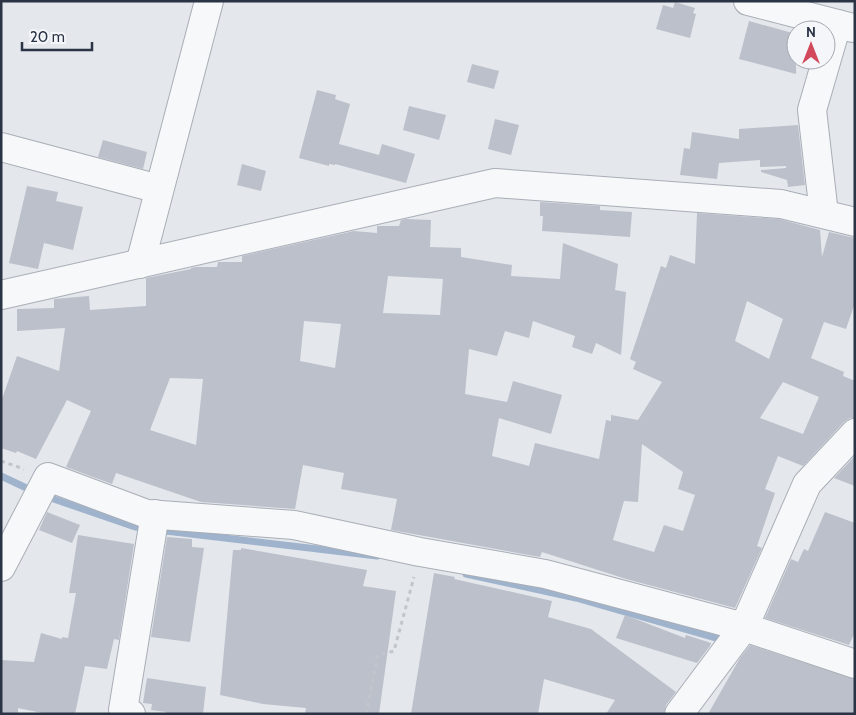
<svg xmlns="http://www.w3.org/2000/svg" width="856" height="715" viewBox="0 0 856 715" font-family="Cabin,sans-serif">
<rect width="100%" height="100%" fill="#e4e7ec"/>
<g fill="none" stroke-linecap="round" stroke-linejoin="round">
<g stroke="#9fb4cc" stroke-width="7">
<path d="M1 476 35 492"/>
<path d="M45 496 135 527 146 528"/>
<path d="M157 530 377 556"/>
<path d="M466 574 576 598 719 639"/>
</g>
</g>
<g fill="#bbc0ca" fill-rule="evenodd">
<path d="M675 2 695 8 693 13 696 14 690 38 656 29 663 5 673 8Z"/>
<path d="M749 21 796 34V74L739 59Z"/>
<path d="M472 64 499 71 494 89 467 82Z"/>
<path d="M317 90 336 95 335 99 350 104 339 144 379 155 382 144 415 154 406 183 335 164V165L329 164V166L299 158Z"/>
<path d="M409 106 446 115 439 140 403 130Z"/>
<path d="M495 119 519 125 511 155 488 149Z"/>
<path d="M798 125 805 185 788 187 787 180 761 172V170L786 168V166L760 167V160L719 163 717 179 680 175 684 148 690 149 692 132 739 139V129Z"/>
<path d="M103 140 147 152 143 169 98 157Z"/>
<path d="M242 164 266 171 261 191 237 185Z"/>
<path d="M27 186 58 192 56 201 83 207 73 250 44 243 38 269 9 263Z"/>
<path d="M540 202 600 206V210L632 212 630 237 542 231 543 216H540Z"/>
<path d="M697 213 779 219 820 230 822 257 829 232 855 238V303L846 329 824 322 811 358 844 372 843 376 855 381V418H850L844 422 803 466 778 456 765 489 775 493 757 546 762 548 735 608 626 579 542 552 540 557 391 530 397 499 341 489 344 473 303 465 295 509 201 502 116 473 112 484 66 467 91 411 67 400 36 459 17 451 16 453 1 448V402L17 356 59 371 65 328 17 331V309L54 308V299L89 296 90 310 146 306V278L191 269V268L196 267H217L218 262H242V256L354 231 377 233V226H399L401 220 406 219 431 220 430 247 461 248V257L512 265 511 276 560 279 563 243 618 264 615 290 626 292 621 355 596 343 592 354 572 347 575 336 533 321 529 338 505 331 497 356 469 349 465 394 507 402 513 381 562 395 551 434 499 418 492 456 529 466 535 443 599 459 606 420 611 421V415L638 420 662 382 633 369 636 362 630 359 661 266 666 268 670 255 695 264ZM388 276 443 279 440 315 383 313ZM747 301 783 319 769 359 735 341ZM304 321 341 324 335 368 300 361ZM170 378 203 379 196 445 150 430ZM783 382 819 397 803 434 760 418ZM642 444 683 472 678 489 695 495 683 531 664 525 654 552 613 540 624 501 638 502Z"/>
<path d="M855 456V486L834 478Z"/>
<path d="M47 512 80 525 72 543 39 530Z"/>
<path d="M825 512 855 523V632L849 645 765 618 791 559 798 562 804 549 808 551Z"/>
<path d="M78 535 134 544 119 640 114 639 107 669 85 666 75 714H47L18 708V714H1V660L34 662 41 633 62 639V637L68 638 76 593H69Z"/>
<path d="M167 537 192 539V547L204 548 190 642 151 637Z"/>
<path d="M241 548 367 570 363 586 396 591 379 714H305L306 708 263 704 220 695 233 550H241Z"/>
<path d="M434 573 455 577 454 579 552 601 548 617 591 629 676 692 666 705 664 714H606L615 700 544 679 538 714H411Z"/>
<path d="M625 615 685 638 686 635 711 643 710 646 697 663 616 638Z"/>
<path d="M750 645 855 679V714H708L740 658Z"/>
<path d="M147 678 206 687 203 714H166V712L151 710 152 704 143 703Z"/>
</g>
<g fill="none" stroke-linecap="round" stroke-linejoin="round">
<defs>
<g id="street">
<path d="M748 1 853 28"/>
<path d="M1 147 159 189"/>
<path d="M824 214 812 110 837 24"/>
<path d="M140 264 209 1"/>
<path d="M1 295 495 183 781 204 855 222"/>
<path d="M1 567 48 477 147 514 294 525 420 552 545 574 744 627 855 664"/>
<path d="M131 714 123 710 155 514"/>
<path d="M679 714 744 627 807 484 855 433"/>
</g>
</defs>
<use href="#street" stroke="#a9aeb7" stroke-width="30"/>
<g stroke="#c2c5cb" stroke-width="3" stroke-dasharray="4 4" stroke-linecap="butt">
<path d="M1 461 24 469"/>
<path d="M366 714 378 655 394 651 414 577"/>
</g>
<use href="#street" stroke="#f7f8fa" stroke-width="28"/>
</g>
<rect width="856" height="715" fill="none" stroke="#2b3445" stroke-width="5"/>
<g transform="translate(811 45)"><circle r="24" fill="#f4f6f9" stroke="#a4a8b1"/>
<path d="M0-4L9 19L0 12L-9 19Z" fill="#d1495b"/>
<text y="-8" font-size="14" font-weight="bold" text-anchor="middle" fill="#2b3445">N</text>
</g>
<path d="M22 42v8h70v-8" fill="none" stroke="#2b3445" stroke-width="2.5"/>
<text x="30" y="42" font-size="15" fill="#2b3445" stroke="#f4f6f9" stroke-width="4" paint-order="stroke">20 m</text>
</svg>
